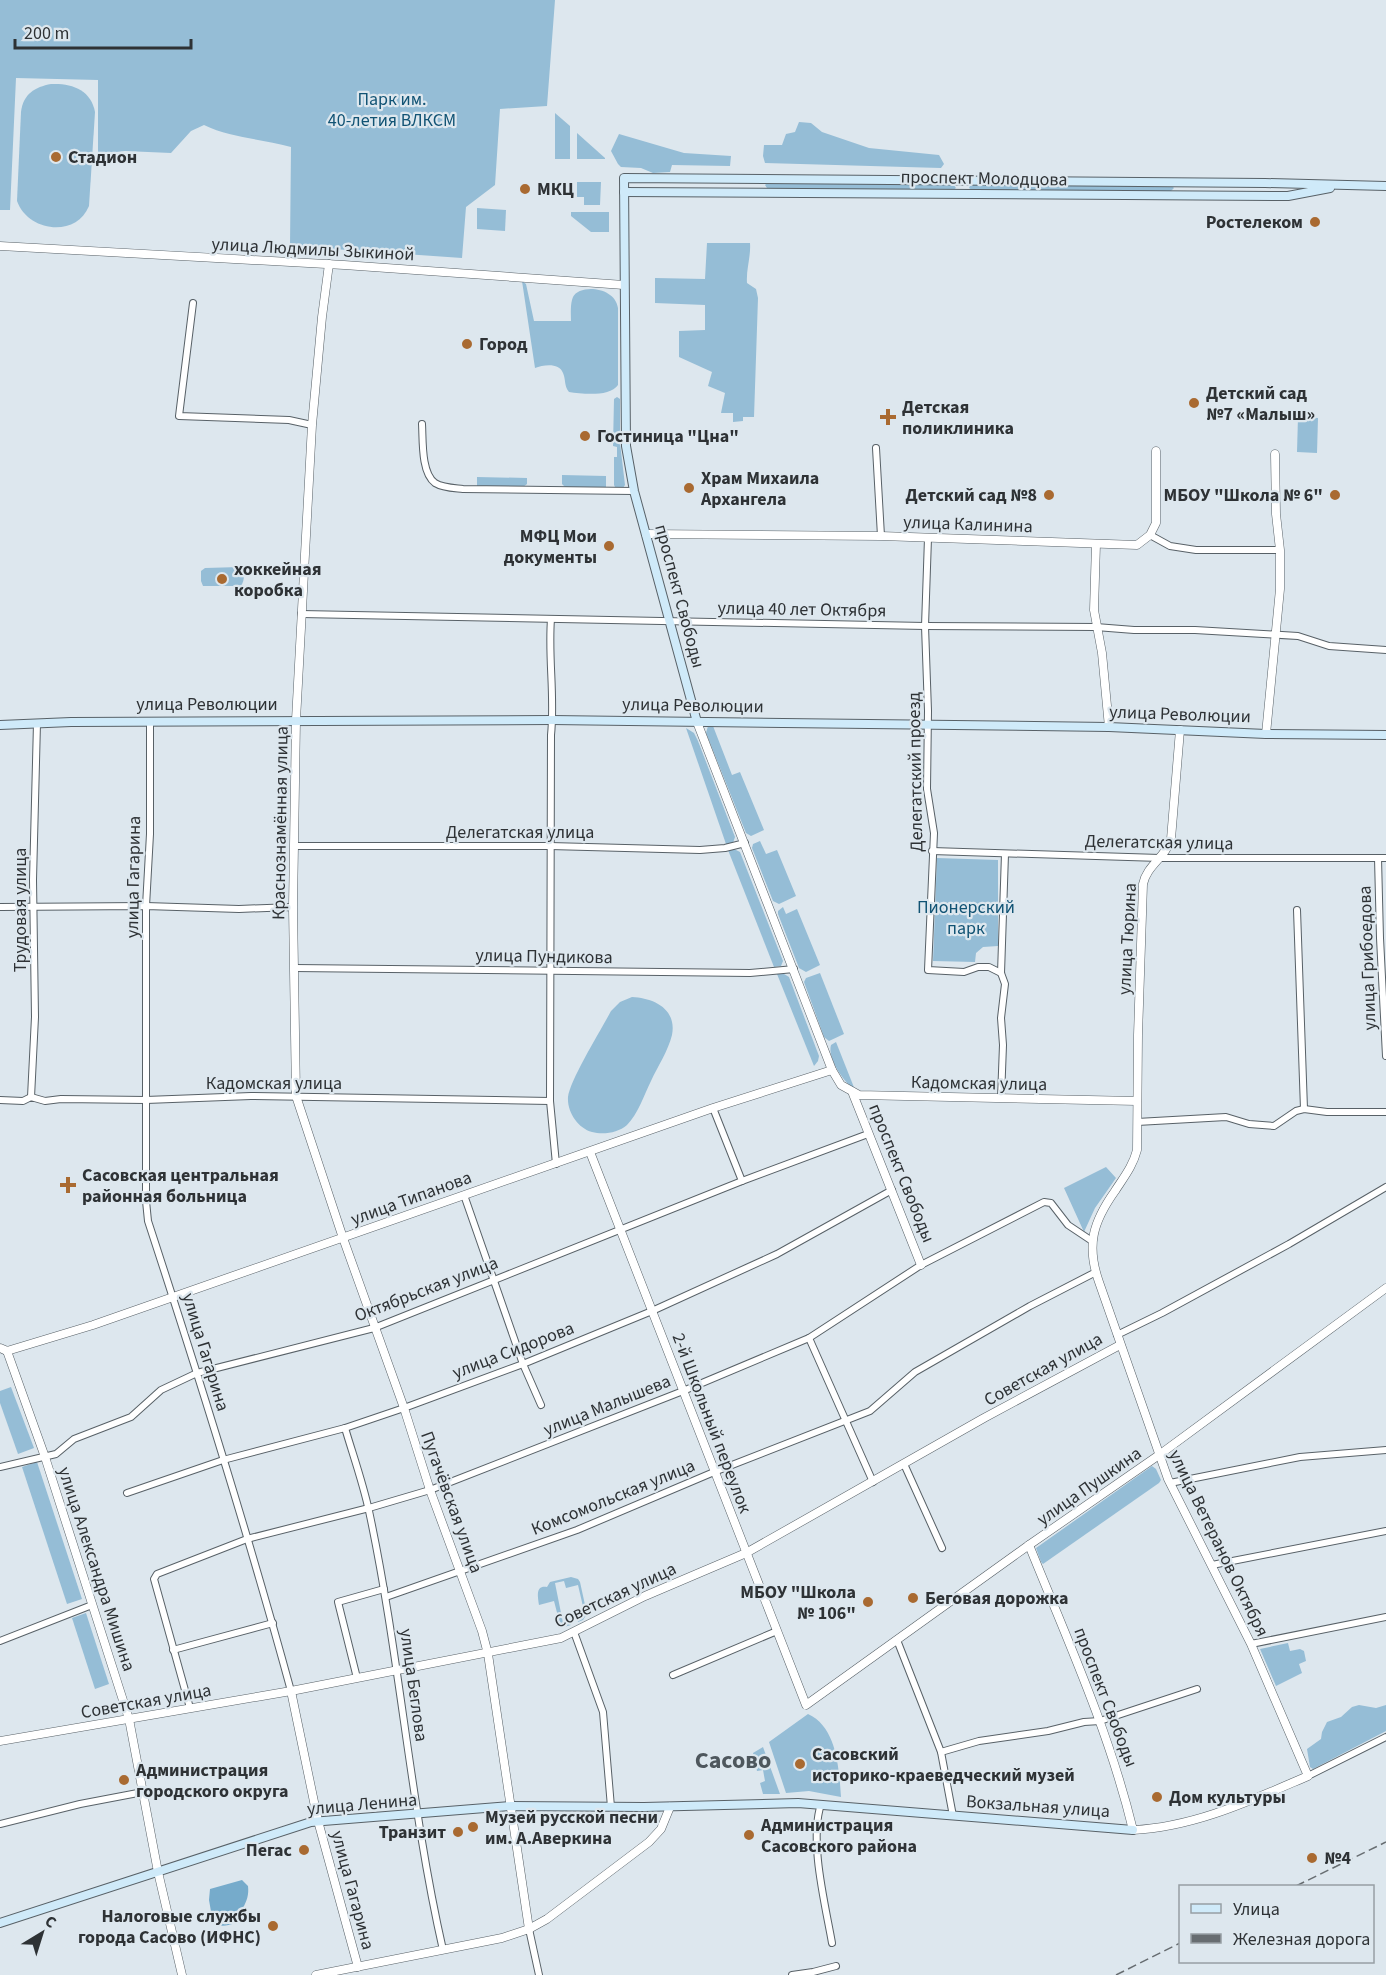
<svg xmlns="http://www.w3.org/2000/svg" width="1386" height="1975" viewBox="0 0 1386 1975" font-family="'Source Sans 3',sans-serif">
<rect width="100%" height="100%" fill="#dde7ee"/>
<g fill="#95bdd6">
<path d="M0 0H555L547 106 500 109 495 185 466 207 462 258 290 246 291 147C262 139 231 138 204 125L191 131 171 153 125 151 98 154V80L16 78 10 210H0Z"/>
<path d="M51 84C72 83 91 90 95 112L89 206C76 238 28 232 17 201L21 112C23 94 35 87 51 84Z"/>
<path d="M555 113 570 126V159H555Z"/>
<path d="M799 122 811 123 822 132 869 148 939 155 944 164 941 168 765 163 763 156 764 145H782L786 134 795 132Z"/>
<path d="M577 133 605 158V159H577Z"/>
<path d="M619 134 684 153 731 156 730 166 672 165 670 172 653 173 641 168 621 167 618 164 611 151Z"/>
<path d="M577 182H601L600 205H584V197H577Z"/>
<path d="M767 183 953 184 956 188 952 191 767 188 765 185Z"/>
<path d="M971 184 1172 186 1174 188 1170 192 972 190 969 188Z"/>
<path d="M477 208 506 210 505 231 477 229Z"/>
<path d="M571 212H609V232H591L571 216Z"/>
<path d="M707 243H750C751 257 746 269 747 283L756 289 758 298 754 417H743V421L733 422V413H721L725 393 708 386 712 372 679 357V331L705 330V305L655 303V278L705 279Z"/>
<path d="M522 281 526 284 534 321H571C571 314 570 304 573 297 579 284 615 286 618 308V385C610 397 583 394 569 392 564 386 566 380 563 373 559 362 543 365 535 368Z"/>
<path d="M617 397 620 399V443L625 485 623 488 616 489 614 485V457H617V447L613 446 614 399Z"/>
<path d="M1298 417 1318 418 1317 453 1297 452Z"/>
<path d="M562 475 606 476V487L603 489 565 487 562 484Z"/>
<path d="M477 477 527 478V484L523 487 477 486Z"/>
<path d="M240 567C245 573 245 579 241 586H203L201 581V571L205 568Z"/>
<path d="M708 726H713L732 775 740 772 764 830 751 836 746 833 706 733Z"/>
<path d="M686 728 694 733 698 741 735 837 733 843 726 844Z"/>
<path d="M760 841 766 854 777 850 796 896 779 904 773 901 752 848 753 844Z"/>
<path d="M734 849 740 852 783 961 781 966 774 967 728 850Z"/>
<path d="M937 858 998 860V946L983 947 976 953 975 962 933 961Z"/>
<path d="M783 907 786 914 797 909 820 965 806 972 799 968 778 914V911Z"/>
<path d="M820 973 844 1034 829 1041 824 1037 804 982 806 978Z"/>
<path d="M777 974H784L789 977 819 1056 818 1061 814 1066Z"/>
<path d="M632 997C654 998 677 1009 672 1035 668 1051 658 1066 651 1081 644 1095 638 1114 627 1125 618 1133 603 1135 592 1132 578 1128 567 1112 568 1097 570 1080 601 1030 611 1011L620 1002Z"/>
<path d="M836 1042 855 1090C844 1083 827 1058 831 1045Z"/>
<path d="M1106 1167 1116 1178 1095 1208 1084 1232 1064 1188Z"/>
<path d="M11 1387 34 1448 18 1454 0 1403V1391Z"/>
<path d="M37 1462 82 1599 67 1604 22 1467Z"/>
<path d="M1152 1466 1156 1469 1161 1480 1159 1483 1043 1564 1041 1562 1036 1548Z"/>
<path d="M571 1577 578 1579 580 1582 587 1614 583 1620 578 1622 576 1617 585 1615 578 1585 566 1588 564 1581 555 1583 563 1623 570 1622 571 1625 561 1628 554 1601 539 1605C538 1597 535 1585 547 1587L550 1582Z"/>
<path d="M86 1613 109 1684 95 1689 72 1618Z"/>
<path d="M1288 1643 1290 1651 1300 1649 1304 1651 1306 1661 1299 1664 1302 1673 1276 1686 1260 1649Z"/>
<path d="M1359 1705 1376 1708 1386 1705V1731L1313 1769 1310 1767 1307 1749 1321 1739 1322 1732 1327 1722 1341 1717 1352 1707Z"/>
<path d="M808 1714C837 1727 839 1769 841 1797L809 1791 786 1793 769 1742Z"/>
<path d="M763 1747 780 1794H763L760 1783 765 1781 763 1770 757 1771 753 1753Z"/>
</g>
<path fill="#76abcb" d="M242 1880 248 1886C249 1895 247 1900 243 1908L246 1921C235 1921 225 1930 213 1923L209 1900 210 1889Z"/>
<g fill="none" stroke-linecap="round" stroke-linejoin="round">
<defs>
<g id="minor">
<path d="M193 303 179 416 289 420 312 425"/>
<path d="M422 424C423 440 421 473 435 483 443 488 454 488 463 489L634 491"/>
<path d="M876 448 881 536"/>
<path d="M1150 535 1170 546 1196 550H1280"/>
<path d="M928 538 925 626 928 711 927 789 934 833 928 970 964 972 978 967H989L1001 973"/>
<path d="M301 614 925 626 1096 627 1134 630H1195L1298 636 1329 646 1386 650"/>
<path d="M551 619C548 658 555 696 551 735L550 1101 556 1164"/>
<path d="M150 722V834L146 906V1201L148 1221C199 1377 248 1533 291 1691"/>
<path d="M294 846H550L700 850 725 848 745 843"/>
<path d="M932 851 1160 858H1386"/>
<path d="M1378 858 1380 938 1386 1056"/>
<path d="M0 907 146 906 239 909 293 907"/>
<path d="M1297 910 1304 1109"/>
<path d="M294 968 750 973 794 969"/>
<path d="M31 1097 35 1017 33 880 37 723"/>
<path d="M1001 1098 1003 1045 1001 1018 1005 984 1001 973 1005 854"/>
<path d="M0 1100 23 1101 31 1097 45 1101 61 1099 146 1100 251 1096 550 1101"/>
<path d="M713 1108 742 1181"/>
<path d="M1137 1122 1226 1117 1249 1124 1274 1126 1296 1111 1304 1109 1327 1112H1386"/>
<path d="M464 1195 523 1364 541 1405"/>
<path d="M1117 1335 1162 1313 1289 1244 1386 1187"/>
<path d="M809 1338 873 1482"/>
<path d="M345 1428C353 1455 363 1483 369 1511 400 1656 410 1805 443 1950"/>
<path d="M904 1464 942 1548"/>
<path d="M0 1467 56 1454 74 1439 131 1417 161 1390 197 1373 374 1328 742 1181 868 1134"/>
<path d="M1170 1483 1300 1457 1386 1450"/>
<path d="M127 1493 223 1460 345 1428 404 1408 523 1364 652 1311 777 1254 892 1190"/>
<path d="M1212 1565 1386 1531"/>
<path d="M386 1597 577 1530 714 1472 870 1411 915 1372 1030 1306 1096 1272"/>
<path d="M574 1632 603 1712 611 1807"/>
<path d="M897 1640 941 1752 953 1816"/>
<path d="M0 1641 92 1605"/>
<path d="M1251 1644 1386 1617"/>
<path d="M173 1650 273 1623"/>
<path d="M673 1675 777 1631"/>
<path d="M357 1678 338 1602 384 1589"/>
<path d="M190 1708 154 1579 157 1574 247 1539 369 1508 430 1490 683 1391 809 1338 921 1265 1044 1202 1051 1203 1068 1225 1092 1241"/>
<path d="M941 1752 979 1741 1048 1731 1084 1722 1100 1721 1197 1689"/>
<path d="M1308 1776 1386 1737"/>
<path d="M821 1804C809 1841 825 1903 832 1943"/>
<path d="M0 1824 80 1804 143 1792"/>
<path d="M529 1929 539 1975"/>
<path d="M792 1975 813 1972 836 1966"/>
</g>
<g id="tertiary">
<path d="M0 246 344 265 624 285"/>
<path d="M329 264 322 317 312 425 296 720 293 907 296 1096 343 1238 404 1408 430 1490 482 1631 488 1654 529 1929"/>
<path d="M646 534 881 536 1137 545 1150 535 1156 523V451"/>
<path d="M1096 544 1094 610 1102 653 1109 727"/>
<path d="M697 722 832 1070 841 1085 859 1095 1137 1101"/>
<path d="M1266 734 1280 589V550L1276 514 1275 454"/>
<path d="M853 1094 921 1265"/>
<path d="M590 1152 806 1705 1029 1545 1159 1455 1386 1288"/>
<path d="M0 1348 7 1351 93 1325 713 1108 832 1070"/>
<path d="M7 1351 45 1457 129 1719 158 1872 182 1975"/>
<path d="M1029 1545C1067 1639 1109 1731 1133 1830 1195 1827 1252 1800 1308 1776L1251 1644 1168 1479 1099 1282C1086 1245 1093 1222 1115 1191 1124 1177 1133 1166 1137 1150L1138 1035 1143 884C1147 865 1166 857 1171 839L1180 730"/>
<path d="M291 1691 318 1821 358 1967"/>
<path d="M0 1741 291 1691 561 1638 645 1596 746 1553 984 1418 1120 1345"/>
<path d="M316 1975 502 1938 529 1929 547 1919 649 1842 661 1829 670 1807"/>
</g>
<g id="secondary">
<path d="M624 192 1288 196 1330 188"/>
<path d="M697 722 634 491 626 446 624 178 1265 183 1386 186"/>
<path d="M0 725 71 722 552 720 1109 727 1266 734 1386 735"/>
<path d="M0 1923 311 1822 511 1806 644 1807 798 1803 1133 1830"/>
</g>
</defs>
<use href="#minor" stroke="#586167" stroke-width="8"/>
<use href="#tertiary" stroke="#586167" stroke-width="9"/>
<use href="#secondary" stroke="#586167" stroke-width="10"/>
<use href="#minor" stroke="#fff" stroke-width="6"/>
<use href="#tertiary" stroke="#fff" stroke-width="8"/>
<use href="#secondary" stroke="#cfeaf9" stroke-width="8"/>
<g stroke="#676d71" stroke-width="1.5" stroke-dasharray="9 4.5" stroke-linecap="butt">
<path d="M1296 1886 1386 1842"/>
<path d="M1116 1975 1180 1943"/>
</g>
</g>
<g fill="#a96a31" stroke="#dde7ee" stroke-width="2">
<circle cx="56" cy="157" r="6"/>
<circle cx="525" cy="189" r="6"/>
<circle cx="1315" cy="222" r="6"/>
<circle cx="467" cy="344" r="6"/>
<circle cx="1194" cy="403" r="6"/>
<path d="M885 408h6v6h6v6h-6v6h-6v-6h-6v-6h6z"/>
<circle cx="585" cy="436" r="6"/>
<circle cx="689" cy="488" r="6"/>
<circle cx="1049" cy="495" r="6"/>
<circle cx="1335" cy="495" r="6"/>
<circle cx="609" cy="546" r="6"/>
<circle cx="222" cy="579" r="6"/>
<path d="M65 1176h6v6h6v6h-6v6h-6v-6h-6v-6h6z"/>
<circle cx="913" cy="1598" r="6"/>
<circle cx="868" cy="1602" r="6"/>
<circle cx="800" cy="1764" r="6"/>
<circle cx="124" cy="1780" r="6"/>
<circle cx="1157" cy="1797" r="6"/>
<circle cx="473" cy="1827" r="6"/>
<circle cx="458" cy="1832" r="6"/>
<circle cx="749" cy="1835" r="6"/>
<circle cx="304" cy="1850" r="6"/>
<circle cx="1312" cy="1858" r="6"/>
<circle cx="273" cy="1926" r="6"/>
</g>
<g text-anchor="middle" stroke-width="4.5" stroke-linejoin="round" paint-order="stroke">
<g font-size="18" fill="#115374" stroke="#dde7ee">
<text x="392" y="105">Парк им.<tspan x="392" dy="21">40-летия ВЛКСМ</tspan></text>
<text x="966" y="913">Пионерский<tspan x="966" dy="21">парк</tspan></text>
</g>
<g font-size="18" font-weight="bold" fill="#2e3235" stroke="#dde7ee" text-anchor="start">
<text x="68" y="163">Стадион</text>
<text x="537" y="195">МКЦ</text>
<text x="1303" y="228" text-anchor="end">Ростелеком</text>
<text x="479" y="350">Город</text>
<text x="1206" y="399">Детский сад<tspan x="1206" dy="21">№7 «Малыш»</tspan></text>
<text x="902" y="413">Детская<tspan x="902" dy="21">поликлиника</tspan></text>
<text x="597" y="442">Гостиница "Цна"</text>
<text x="701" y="484">Храм Михаила<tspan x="701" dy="21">Архангела</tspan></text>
<text x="1037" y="501" text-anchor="end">Детский сад №8</text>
<text x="1323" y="501" text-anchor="end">МБОУ "Школа № 6"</text>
<text x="597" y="542" text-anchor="end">МФЦ Мои<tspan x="597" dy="21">документы</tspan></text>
<text x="234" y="575">хоккейная<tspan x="234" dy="21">коробка</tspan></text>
<text x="82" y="1181">Сасовская центральная<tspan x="82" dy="21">районная больница</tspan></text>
<text x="856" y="1598" text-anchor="end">МБОУ "Школа<tspan x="856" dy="21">№ 106"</tspan></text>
<text x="925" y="1604">Беговая дорожка</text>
<text x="812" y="1760">Сасовский<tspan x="812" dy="21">историко-краеведческий музей</tspan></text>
<text x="136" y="1776">Администрация<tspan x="136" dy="21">городского округа</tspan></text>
<text x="1169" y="1803">Дом культуры</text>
<text x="485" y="1823">Музей русской песни<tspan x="485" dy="21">им. А.Аверкина</tspan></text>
<text x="761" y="1831">Администрация<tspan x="761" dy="21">Сасовского района</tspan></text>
<text x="446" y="1838" text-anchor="end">Транзит</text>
<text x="292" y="1856" text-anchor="end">Пегас</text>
<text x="1324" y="1864">№4</text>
<text x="261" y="1922" text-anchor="end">Налоговые службы<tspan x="261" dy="21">города Сасово (ИФНС)</tspan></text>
</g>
<g font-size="18" fill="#2e3235" stroke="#dde7ee">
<text transform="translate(984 178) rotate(1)" y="6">проспект Молодцова</text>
<text transform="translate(313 249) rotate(3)" y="6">улица Людмилы Зыкиной</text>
<text transform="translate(968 524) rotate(2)" y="6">улица Калинина</text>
<text transform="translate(680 596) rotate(75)" y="6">проспект Свободы</text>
<text transform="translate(802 609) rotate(1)" y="6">улица 40 лет Октября</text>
<text x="207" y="710">улица Революции</text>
<text transform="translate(693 705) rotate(1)" y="6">улица Революции</text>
<text transform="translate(1180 714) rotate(2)" y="6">улица Революции</text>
<text transform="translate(915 772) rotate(-91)" y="6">Делегатский проезд</text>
<text transform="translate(280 823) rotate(-89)" y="6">Краснознамённая улица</text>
<text x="520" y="838">Делегатская улица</text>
<text transform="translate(1159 842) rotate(1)" y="6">Делегатская улица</text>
<text transform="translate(133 877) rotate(-89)" y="6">улица Гагарина</text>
<text transform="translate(20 910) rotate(-90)" y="6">Трудовая улица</text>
<text transform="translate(1127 939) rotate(-87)" y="6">улица Тюрина</text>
<text transform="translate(544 956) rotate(1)" y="6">улица Пундикова</text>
<text transform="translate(1367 958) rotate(-92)" y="6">улица Грибоедова</text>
<text x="274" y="1089">Кадомская улица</text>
<text transform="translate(979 1083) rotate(1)" y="6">Кадомская улица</text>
<text transform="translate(902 1173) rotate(68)" y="6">проспект Свободы</text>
<text transform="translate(411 1198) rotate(-20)" y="6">улица Типанова</text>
<text transform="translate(426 1289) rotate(-21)" y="6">Октябрьская улица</text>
<text transform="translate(513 1350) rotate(-21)" y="6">улица Сидорова</text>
<text transform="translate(206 1352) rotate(73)" y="6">улица Гагарина</text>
<text transform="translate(1043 1369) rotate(-29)" y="6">Советская улица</text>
<text transform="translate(607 1405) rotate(-22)" y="6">улица Малышева</text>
<text transform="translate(712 1423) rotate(69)" y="6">2-й Школьный переулок</text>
<text transform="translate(1089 1486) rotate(-35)" y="6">улица Пушкина</text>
<text transform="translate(613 1497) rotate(-22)" y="6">Комсомольская улица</text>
<text transform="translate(452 1502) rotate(70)" y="6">Пугачёвская улица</text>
<text transform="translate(1219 1543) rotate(64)" y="6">улица Ветеранов Октября</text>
<text transform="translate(97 1569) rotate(72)" y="6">улица Александра Мишина</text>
<text transform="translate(615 1595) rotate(-25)" y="6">Советская улица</text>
<text transform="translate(414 1685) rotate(82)" y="6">улица Беглова</text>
<text transform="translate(1106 1697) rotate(69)" y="6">проспект Свободы</text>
<text transform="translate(146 1701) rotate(-10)" y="6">Советская улица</text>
<text transform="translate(362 1804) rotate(-5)" y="6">улица Ленина</text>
<text transform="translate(1038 1806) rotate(4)" y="6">Вокзальная улица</text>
<text transform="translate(353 1890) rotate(75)" y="6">улица Гагарина</text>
</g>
<g font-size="24" font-weight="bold" fill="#4e575d" stroke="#dde7ee">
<text x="733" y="1768">Сасово</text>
</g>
</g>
<rect x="1179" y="1885" width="195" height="78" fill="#dde7ee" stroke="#979fa4" stroke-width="1.5"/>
<rect x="1191" y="1904" width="30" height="9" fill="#cfeaf9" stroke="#979fa4" stroke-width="1.5"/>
<text x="1233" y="1915" font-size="18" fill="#2e3235">Улица</text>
<rect x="1191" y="1934" width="30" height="9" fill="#676d71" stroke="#979fa4" stroke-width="1.5"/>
<text x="1233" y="1945" font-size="18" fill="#2e3235">Железная дорога</text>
<g transform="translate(42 1933) rotate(38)" stroke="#dde7ee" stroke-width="4.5" paint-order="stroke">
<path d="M0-4.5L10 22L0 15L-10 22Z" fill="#2e3235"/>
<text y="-9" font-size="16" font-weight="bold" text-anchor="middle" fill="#2e3235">С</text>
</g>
<path d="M15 39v9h176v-9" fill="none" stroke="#2e3235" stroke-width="3"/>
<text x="24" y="39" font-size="18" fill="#2e3235" stroke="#dde7ee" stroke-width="4.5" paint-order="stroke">200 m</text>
</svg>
